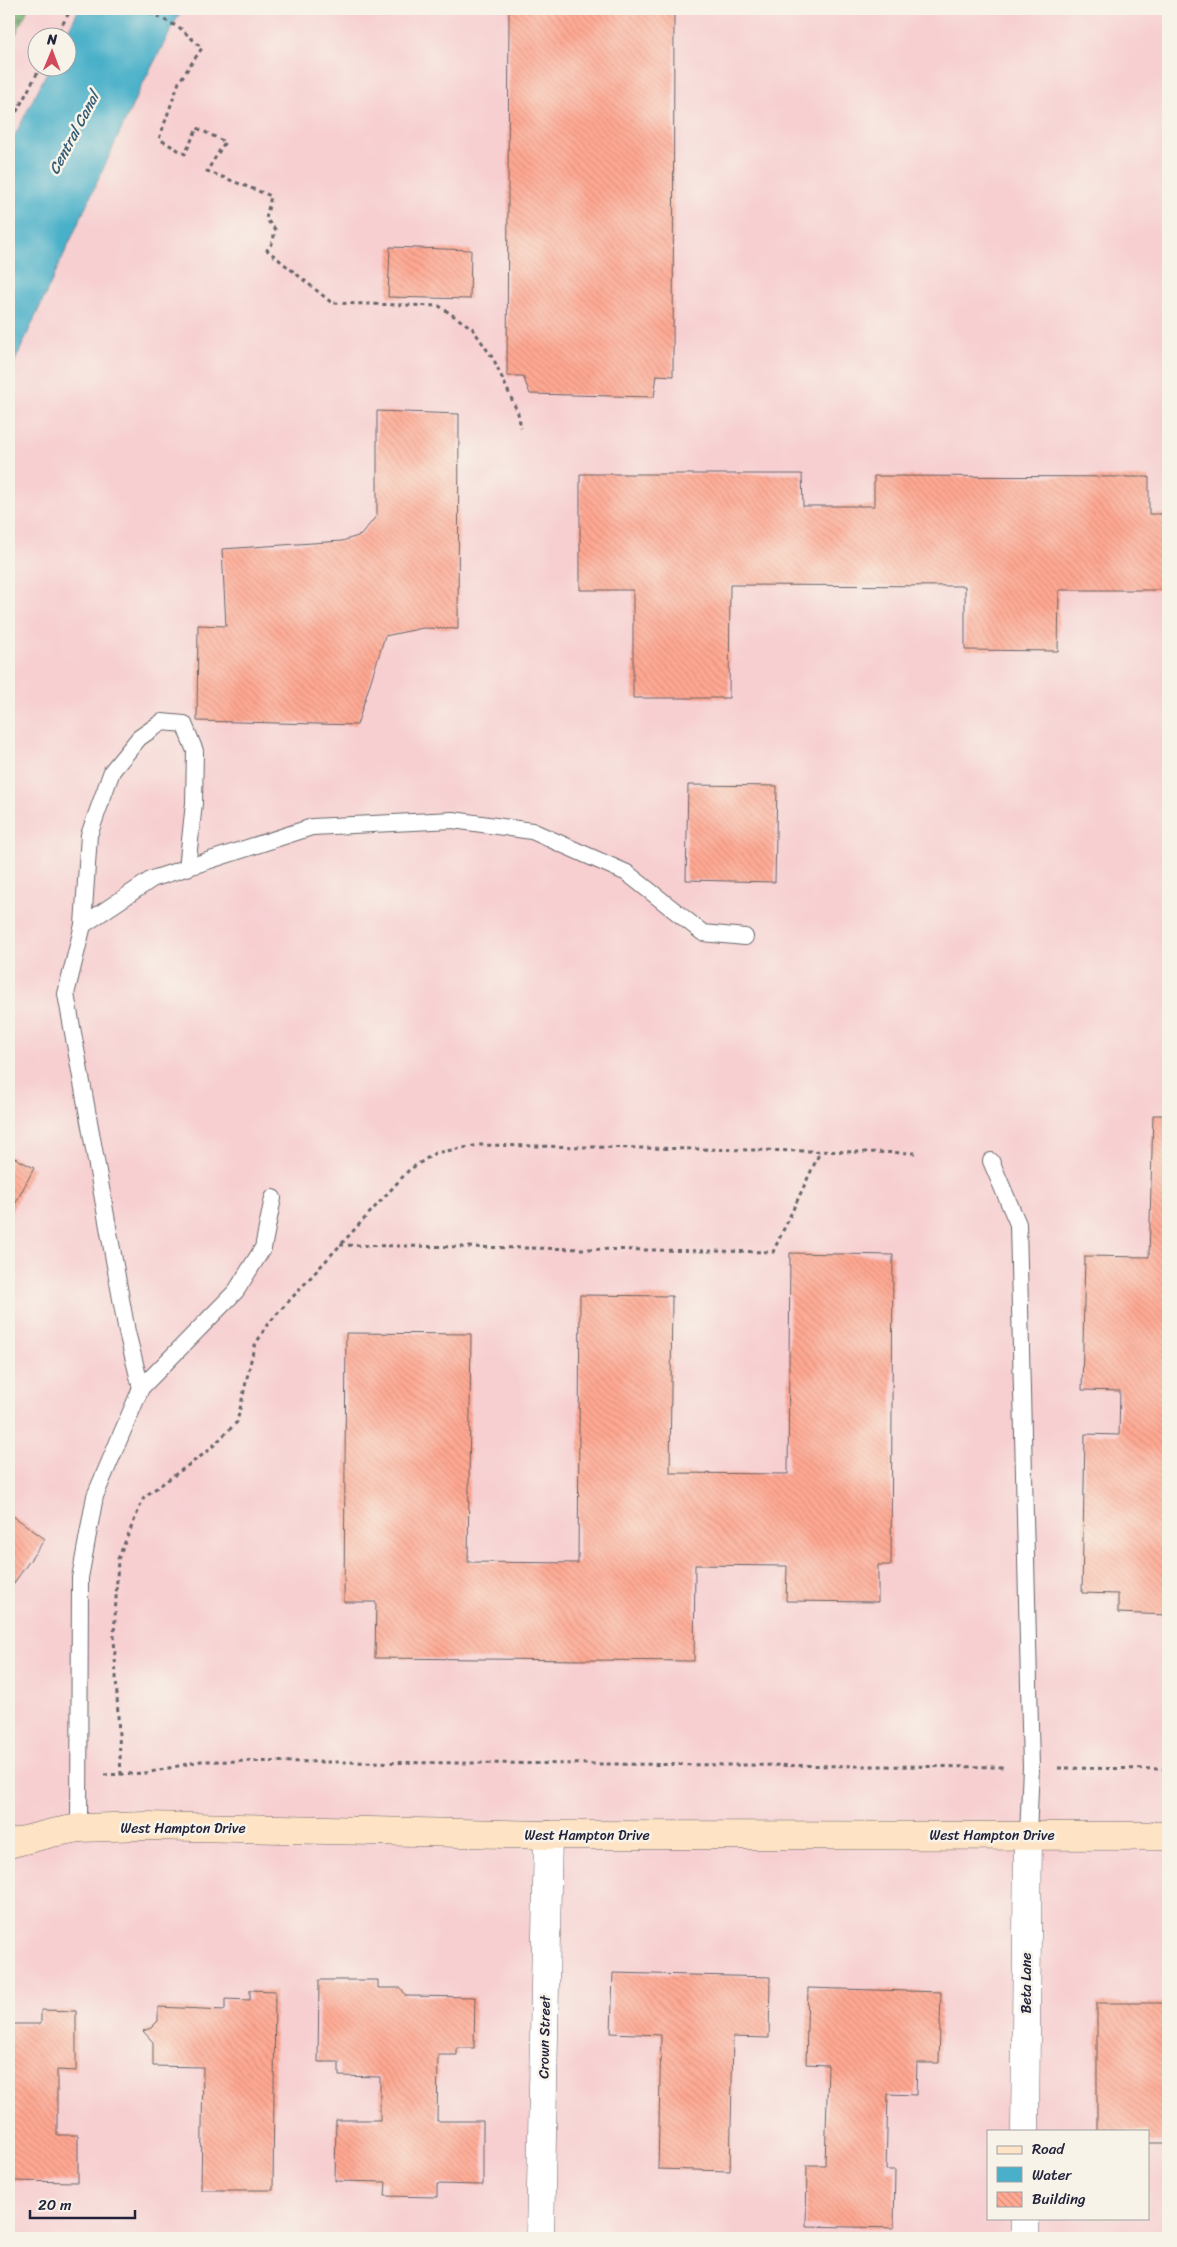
<svg xmlns="http://www.w3.org/2000/svg" width="1177" height="2247" viewBox="0 0 1177 2247" font-family="Sriracha,sans-serif">
<defs>
<pattern id="forest-firs" width="22" height="20" patternUnits="userSpaceOnUse" patternTransform="scale(1.25)"><rect width="22" height="20" fill="#74b273"/><path d="M5 1l3.5 6h-7zM16 11l3.5 6h-7z" fill="#5f9060"/></pattern>
<pattern id="building-back-hatch" width="6" height="6" patternUnits="userSpaceOnUse" patternTransform="scale(1.25)"><rect width="6" height="6" fill="#ffa892"/><path d="M-1 5l2 2M0 0l6 6M5-1l2 2" fill="none" stroke="#da907f"/></pattern>
</defs>
<rect width="100%" height="100%" fill="#f7f3e8"/>
<filter id="ink" filterUnits="userSpaceOnUse"><feTurbulence type="fractalNoise" baseFrequency=".02" numOctaves="2"/><feDisplacementMap in="SourceGraphic" scale="10" xChannelSelector="R" yChannelSelector="G"/><feConvolveMatrix kernelMatrix="1 2 1 2 8 2 1 2 1" color-interpolation-filters="sRGB"/></filter>
<filter id="wash" filterUnits="userSpaceOnUse"><feTurbulence type="fractalNoise" baseFrequency=".0096" numOctaves="4" result="noise"/><feDisplacementMap in="SourceGraphic" scale="20" xChannelSelector="R" yChannelSelector="G"/><feGaussianBlur stdDeviation="1.12" result="paint"/><feColorMatrix in="noise" values="0 0 0 0 0 0 0 0 0 0 0 0 0 0 0 0 0 1.4 0 .05"/><feComposite in="paint" operator="in"/></filter>
<g filter="url(#wash)">
<rect width="100%" height="100%" fill="#ebe2c1"/>
<path fill="#f7cfd1" fill-rule="evenodd" d="M9 9H1168V2238H9ZM38 38H68V68H38ZM988 2131H1148V2218H988Z"/>
<path fill="url(#forest-firs)" stroke="#4b6a57" d="M9 9H28L9 48Z"/>
<path fill="#4ab0c9" stroke="#366982" d="M79 9H182L138 93 9 374V147L49 68H68V38L65 37Z"/>
<g id="blocks">
<g fill="url(#building-back-hatch)">
<path d="M509 9H674L673 376 657 375 654 397 530 394 523 376H507Z"/>
<path d="M390 247 471 250 470 299 388 297Z"/>
<path d="M377 411 459 414 458 629 423 628 385 636 357 725 197 721 198 625 226 626 222 549 342 541 361 535 377 515Z"/>
<path d="M580 474H802L803 506H874V476L1149 477V514H1168V590H1059L1058 651 965 650V586L730 585 729 698H633V590H580Z"/>
<path d="M688 785 777 786 775 882 686 880Z"/>
<path d="M1153 1115H1168V1615L1118 1613V1594L1082 1593 1085 1434 1119 1435 1120 1391 1082 1390 1085 1256 1149 1257Z"/>
<path d="M9 1155 34 1168 9 1216Z"/>
<path d="M790 1253 893 1255 891 1565H878V1602L786 1601 787 1566 695 1565 694 1661 375 1658 376 1602H344L346 1333 471 1334 468 1562 578 1563 580 1295 672 1296 670 1473 788 1474Z"/>
<path d="M9 1513 45 1539 9 1590Z"/>
<path d="M613 1973 770 1977 769 2038 733 2037 730 2171 658 2169 661 2035 611 2033Z"/>
<path d="M319 1980H378V1988H401L406 1996 475 1997 474 2048H457V2055H438L437 2121H483V2185L437 2184V2197L385 2196 386 2182 335 2181 336 2120H380V2077L339 2076V2062H318Z"/>
<path d="M808 1988 941 1992 939 2063H917L916 2095 888 2094 886 2170H895L894 2228 806 2226 807 2165H825L828 2065 806 2064Z"/>
<path d="M250 1990 275 1991 273 2190H201L203 2067 153 2066V2042L143 2031 151 2028 158 2021V2007L225 2010V1999L250 2000Z"/>
<path d="M1097 2003H1168V2143H1148V2131H1097Z"/>
<path d="M41 2010 76 2011V2071L57 2070V2135H78V2182L9 2181V2024H41Z"/>
</g>
</g>
</g>
<g filter="url(#ink)">
<use href="#blocks" fill-opacity="0" stroke="#68656a" stroke-width="1"/>
<g fill="none" stroke-linecap="round" stroke-linejoin="round">
<defs>
<g id="lane">
<path d="M83 925 89 835 112 771 139 738 162 722 184 724 195 751 194 803 187 868"/>
<path d="M991 1161 1018 1224 1031 1767 1028 1835"/>
<path d="M141 1388 127 1332 66 994 83 925 152 879 312 827 453 820 532 831 627 873 703 933 745 937"/>
<path d="M79 1828 80 1578 95 1496 141 1388 236 1291 263 1248 273 1198"/>
</g>
<g id="street">
<path d="M1025 2131 1028 1835"/>
<path d="M540 2238 548 1835"/>
<path d="M1025 2238V2218"/>
</g>
<path id="secondary" d="M9 1844 52 1833 79 1828 146 1826 548 1835 1168 1836"/>
</defs>
<use href="#lane" stroke="#68656a" stroke-width="18"/>
<use href="#street" stroke="#68656a" stroke-width="29"/>
<use href="#secondary" stroke="#68656a" stroke-width="29"/>
<g stroke="#68656a" stroke-width="3" stroke-dasharray="4 4" stroke-linecap="butt">
<path d="M143 9 180 28 202 48 179 82 159 139 185 154 197 128 225 142 207 171 271 196 266 219 275 229 273 242 267 250 332 303 439 306 472 328 494 360 518 413 521 428"/>
<path d="M55 38 71 9"/>
<path d="M9 126 40 68"/>
<path d="M340 1245 773 1252 820 1152"/>
<path d="M1058 1768 1168 1769"/>
<path d="M104 1775 146 1773 201 1761 1004 1767"/>
<path d="M121 1775 114 1637 118 1559 144 1497 208 1451 237 1422 254 1347 267 1325 409 1170 435 1153 480 1145 916 1153"/>
</g>
<use href="#lane" stroke="#fff" stroke-width="16"/>
<use href="#street" stroke="#fff" stroke-width="28"/>
<use href="#secondary" stroke="#fee4c5" stroke-width="28"/>
</g>
</g>
<g text-anchor="middle" stroke-width="5" stroke-linejoin="round" paint-order="stroke">
<g font-size="14" fill="#22223b" stroke="#f7f3e8">
<text x="183" y="1833">West Hampton Drive</text>
<text x="587" y="1840">West Hampton Drive</text>
<text x="992" y="1840">West Hampton Drive</text>
<text transform="translate(1026 1983) rotate(-90)" y="5">Beta Lane</text>
<text transform="translate(544 2037) rotate(-89)" y="5">Crown Street</text>
</g>
<g font-size="15" font-style="italic" fill="#325b74" stroke="#f7f3e8">
<text transform="translate(74 133) rotate(-62)" y="5">Central Canal</text>
</g>
</g>
<rect width="1177" height="2247" fill="none" stroke="#f7f3e8" stroke-width="30"/>
<rect x="987" y="2130" width="162" height="90" fill="#f7f3e8" stroke="#a29fa3"/>
<rect x="997" y="2146" width="25" height="8" fill="#fee4c5" stroke="#a29fa3"/>
<text x="1032" y="2154" font-size="15" fill="#22223b">Road</text>
<rect x="997" y="2167" width="25" height="15" fill="#4ab0c9" stroke="#a29fa3"/>
<text x="1032" y="2180" font-size="15" fill="#22223b">Water</text>
<rect x="997" y="2192" width="25" height="15" fill="url(#building-back-hatch)" stroke="#a29fa3"/>
<text x="1032" y="2204" font-size="15" fill="#22223b">Building</text>
<g transform="translate(52 52) rotate(1)"><circle r="24" fill="#f7f3e8" stroke="#a29fa3"/>
<path d="M0-4L9 19L0 12L-9 19Z" fill="#d1495b"/>
<text y="-8" font-size="14" font-weight="bold" text-anchor="middle" fill="#22223b">N</text>
</g>
<path d="M30 2210v8h105v-8" fill="none" stroke="#22223b" stroke-width="2.5"/>
<text x="38" y="2210" font-size="15" fill="#22223b" stroke="#f7f3e8" stroke-width="4" paint-order="stroke">20 m</text>
</svg>
